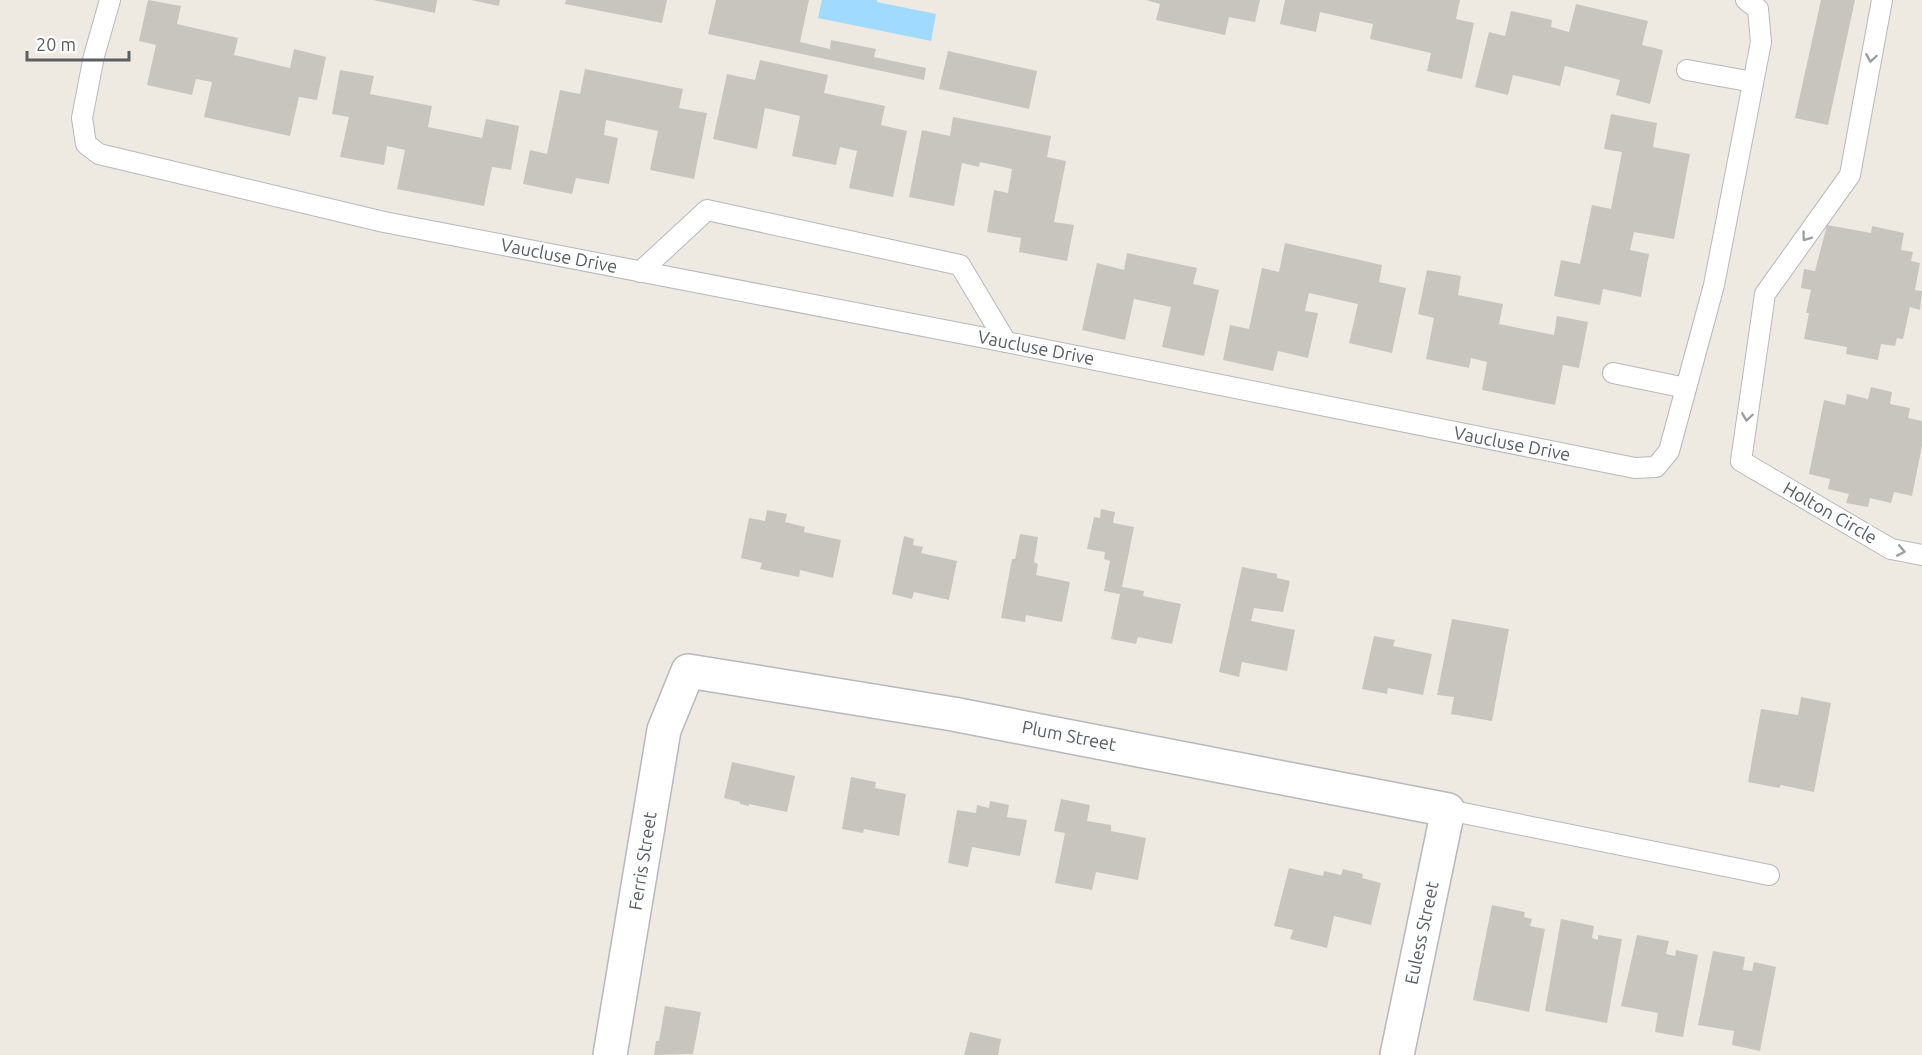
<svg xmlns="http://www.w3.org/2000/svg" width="1922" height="1055" viewBox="0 0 1922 1055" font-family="Ubuntu,sans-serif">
<rect width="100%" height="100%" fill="#eeeae2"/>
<path fill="#a1daff" d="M822 0H877V2L936 14 931 41 818 18Z"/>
<g fill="#c8c5bf">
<path d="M148 0 181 6 177 24 238 38 234 55 290 68 294 49 326 57 317 100 299 97 290 136 204 117 212 82 196 79 192 95 147 85 156 45 139 41Z"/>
<path d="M373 0H437L435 13Z"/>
<path d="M471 0H500L499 6Z"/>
<path d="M566 0H667L662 23 565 4Z"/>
<path d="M716 0H809L800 42 830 49 831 40 876 49 874 57 926 68 924 80 708 34Z"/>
<path d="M1146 0H1260L1255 22 1229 17 1225 35 1156 20 1160 4Z"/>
<path d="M1285 0H1460L1456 19 1474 23 1462 79 1427 71 1431 53 1370 39 1373 24 1320 12 1316 32 1280 24Z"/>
<path d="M1821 0H1855L1828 125 1795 118Z"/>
<path d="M1576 4 1648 21 1642 45 1663 50 1650 104 1616 95 1620 80 1565 66 1560 86 1513 75 1508 95 1475 87 1489 32 1505 36 1511 11 1552 20 1551 27 1569 32Z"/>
<path d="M948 51 1037 71 1029 109 939 89Z"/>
<path d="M760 60 828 75 824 93 885 106 881 125 907 131 893 197 849 188 857 151 840 147 836 165 792 156 800 116 765 108 757 149 713 139 727 74 755 80Z"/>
<path d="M585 69 683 89 679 108 707 113 694 179 650 170 658 131 606 120 604 135 618 138 609 184 576 178 572 194 523 184 530 150 547 154 560 90 580 94Z"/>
<path d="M340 70 374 76 370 94 432 106 428 127 482 138 486 119 519 126 511 170 492 167 484 206 397 189 405 150 387 146 384 165 340 157 349 117 332 114Z"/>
<path d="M1611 114 1657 123 1653 147 1690 154 1674 239 1634 232 1630 250 1649 254 1641 297 1603 289 1600 305 1554 296 1561 260 1580 264 1592 205 1611 209 1622 152 1604 149Z"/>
<path d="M953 117 1051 136 1047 157 1066 161 1054 222 1074 225 1067 261 1019 252 1021 238 987 232 994 190 1008 193 1012 169 980 162 979 167 962 163 954 206 909 197 922 130 950 136Z"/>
<path d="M1827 225 1871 233 1872 226 1904 233 1901 250 1913 252 1911 261 1920 263 1915 290 1922 291 1920 310 1910 307 1903 339 1897 338 1895 346 1881 344 1878 360 1846 354 1847 347 1804 339 1809 313H1806L1811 290 1801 288 1804 269 1815 271Z"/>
<path d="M1285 243 1382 265 1379 282 1406 288 1392 353 1349 343 1358 304 1309 293 1305 311 1318 313 1308 358 1278 351 1273 371 1223 360 1230 325 1249 329 1262 268 1279 272Z"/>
<path d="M1127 253 1197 268 1193 284 1219 290 1204 356 1162 347 1171 307 1134 299 1125 340 1082 330 1097 263 1124 270Z"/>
<path d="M1427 270 1461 276 1458 295 1503 304 1499 324 1554 335 1557 316 1588 322 1579 368 1563 365 1555 405 1482 390 1487 362 1471 358 1469 368 1426 359 1434 318 1418 314Z"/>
<path d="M1871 387 1892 392 1890 404 1910 408 1908 418 1922 421V446L1912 496 1894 492 1891 503 1870 498 1868 507 1846 503 1849 494 1828 489 1830 479 1809 474 1824 400 1845 405 1847 394 1868 399Z"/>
<path d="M1101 509 1115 512 1113 523 1134 527 1122 587 1144 591 1143 596 1181 604 1172 644 1138 637 1136 644 1111 639 1120 594 1104 591 1110 561 1104 559 1105 552 1087 549 1094 517 1100 518Z"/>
<path d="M767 510 787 514 785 522 805 527 804 532 841 540 833 578 800 570 799 577 760 569 762 563 741 558 749 518 765 521Z"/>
<path d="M1020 534 1038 537 1034 562 1038 564 1036 575 1070 582 1062 622 1026 615 1025 622 1001 618 1012 559H1015Z"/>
<path d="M904 536 914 539 913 545 923 547 921 553 957 561 949 600 914 592 912 599 892 594Z"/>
<path d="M1242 567 1277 574V578L1290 581 1283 612 1254 608 1251 621 1295 630 1287 671 1242 662 1239 677 1219 672Z"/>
<path d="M1452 619 1509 629 1492 721 1451 714 1454 697 1437 695Z"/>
<path d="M1374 636 1395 640 1393 646 1432 654 1423 695 1388 688 1387 694 1362 689Z"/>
<path d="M1801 697 1831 703 1814 792 1781 785 1779 788 1748 782 1761 709 1798 715Z"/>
<path d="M732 762 795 776 787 812 749 804V806L740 804V802L724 798Z"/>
<path d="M851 777 876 782 875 788 906 794 899 836 864 829 863 833 842 829Z"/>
<path d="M1061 799 1090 805 1087 821 1111 825V831L1146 838 1138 880 1096 872 1092 890 1055 883 1065 833 1054 831Z"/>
<path d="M990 801 1009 805 1007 817 1027 820 1020 856 972 847 968 867 948 863 957 810 976 813 977 805 989 808Z"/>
<path d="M1289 868 1323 876 1324 871 1341 875 1343 869 1363 874 1362 878 1381 883 1371 925 1334 916 1327 948 1290 939 1293 930 1274 926Z"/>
<path d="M1492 905 1525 912 1524 917 1532 919 1530 926 1545 929 1529 1012 1473 1000Z"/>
<path d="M1561 919 1594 926 1592 938 1598 940V935L1622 939 1607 1023 1545 1011Z"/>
<path d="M1637 935 1669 941 1666 954 1675 956 1676 950 1698 955 1683 1037 1655 1032 1658 1013 1621 1006Z"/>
<path d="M1713 951 1745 957 1743 970 1752 971 1754 962 1776 967 1760 1051 1732 1045 1734 1031 1698 1025Z"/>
<path d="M665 1006 701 1012 693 1054 654 1055 656 1041H659Z"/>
<path d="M970 1032 1001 1039 998 1055H964Z"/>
</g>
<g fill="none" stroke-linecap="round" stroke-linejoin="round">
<defs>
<g id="service">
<path d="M110 0 94 56 82 118 86 144 99 154 384 222 1006 342 1635 468 1656 467 1669 451 1714 285 1761 42 1758 9 1746 0"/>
<path d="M1882 0 1850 175 1765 294 1741 461 1891 549 1922 555"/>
<path d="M1687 70 1753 82"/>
<path d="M640 272 707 210 960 265 1006 342"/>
<path d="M1613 373 1686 388"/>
<path d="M1448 810 1769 875"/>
</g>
<path id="minor" d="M610 1055 664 730 688 671 953 714 1448 810 1397 1055"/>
</defs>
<use href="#service" stroke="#b5b8bd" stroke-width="22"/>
<use href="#minor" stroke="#b5b8bd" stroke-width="36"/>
<use href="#service" stroke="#fff" stroke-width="20"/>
<use href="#minor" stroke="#fff" stroke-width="33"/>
</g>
<defs><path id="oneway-chevron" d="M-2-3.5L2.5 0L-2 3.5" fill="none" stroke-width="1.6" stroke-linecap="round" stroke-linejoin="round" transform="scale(1.5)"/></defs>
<g stroke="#9c9fa1">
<use href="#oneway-chevron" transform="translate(1871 58) rotate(100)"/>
<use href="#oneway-chevron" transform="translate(1806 237) rotate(126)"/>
<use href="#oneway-chevron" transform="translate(1747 417) rotate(98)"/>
<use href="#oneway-chevron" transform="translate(1901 551) rotate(11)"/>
</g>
<g text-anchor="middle" stroke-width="4.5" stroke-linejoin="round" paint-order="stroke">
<g font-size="18" fill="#5a5f63" stroke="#fff">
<text transform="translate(559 256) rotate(11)" y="6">Vaucluse Drive</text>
<text transform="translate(1036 348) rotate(11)" y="6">Vaucluse Drive</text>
<text transform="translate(1512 444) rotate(11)" y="6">Vaucluse Drive</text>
<text transform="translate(1830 513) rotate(30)" y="6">Holton Circle</text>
<text transform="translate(1069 736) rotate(11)" y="6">Plum Street</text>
<text transform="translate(643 861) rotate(-81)" y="6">Ferris Street</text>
<text transform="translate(1422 933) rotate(-78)" y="6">Euless Street</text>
</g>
</g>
<path d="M27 51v9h102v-9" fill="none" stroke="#5a5f63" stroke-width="3"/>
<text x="36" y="51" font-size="18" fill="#5a5f63" stroke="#ffffff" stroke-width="4.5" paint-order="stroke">20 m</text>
</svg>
